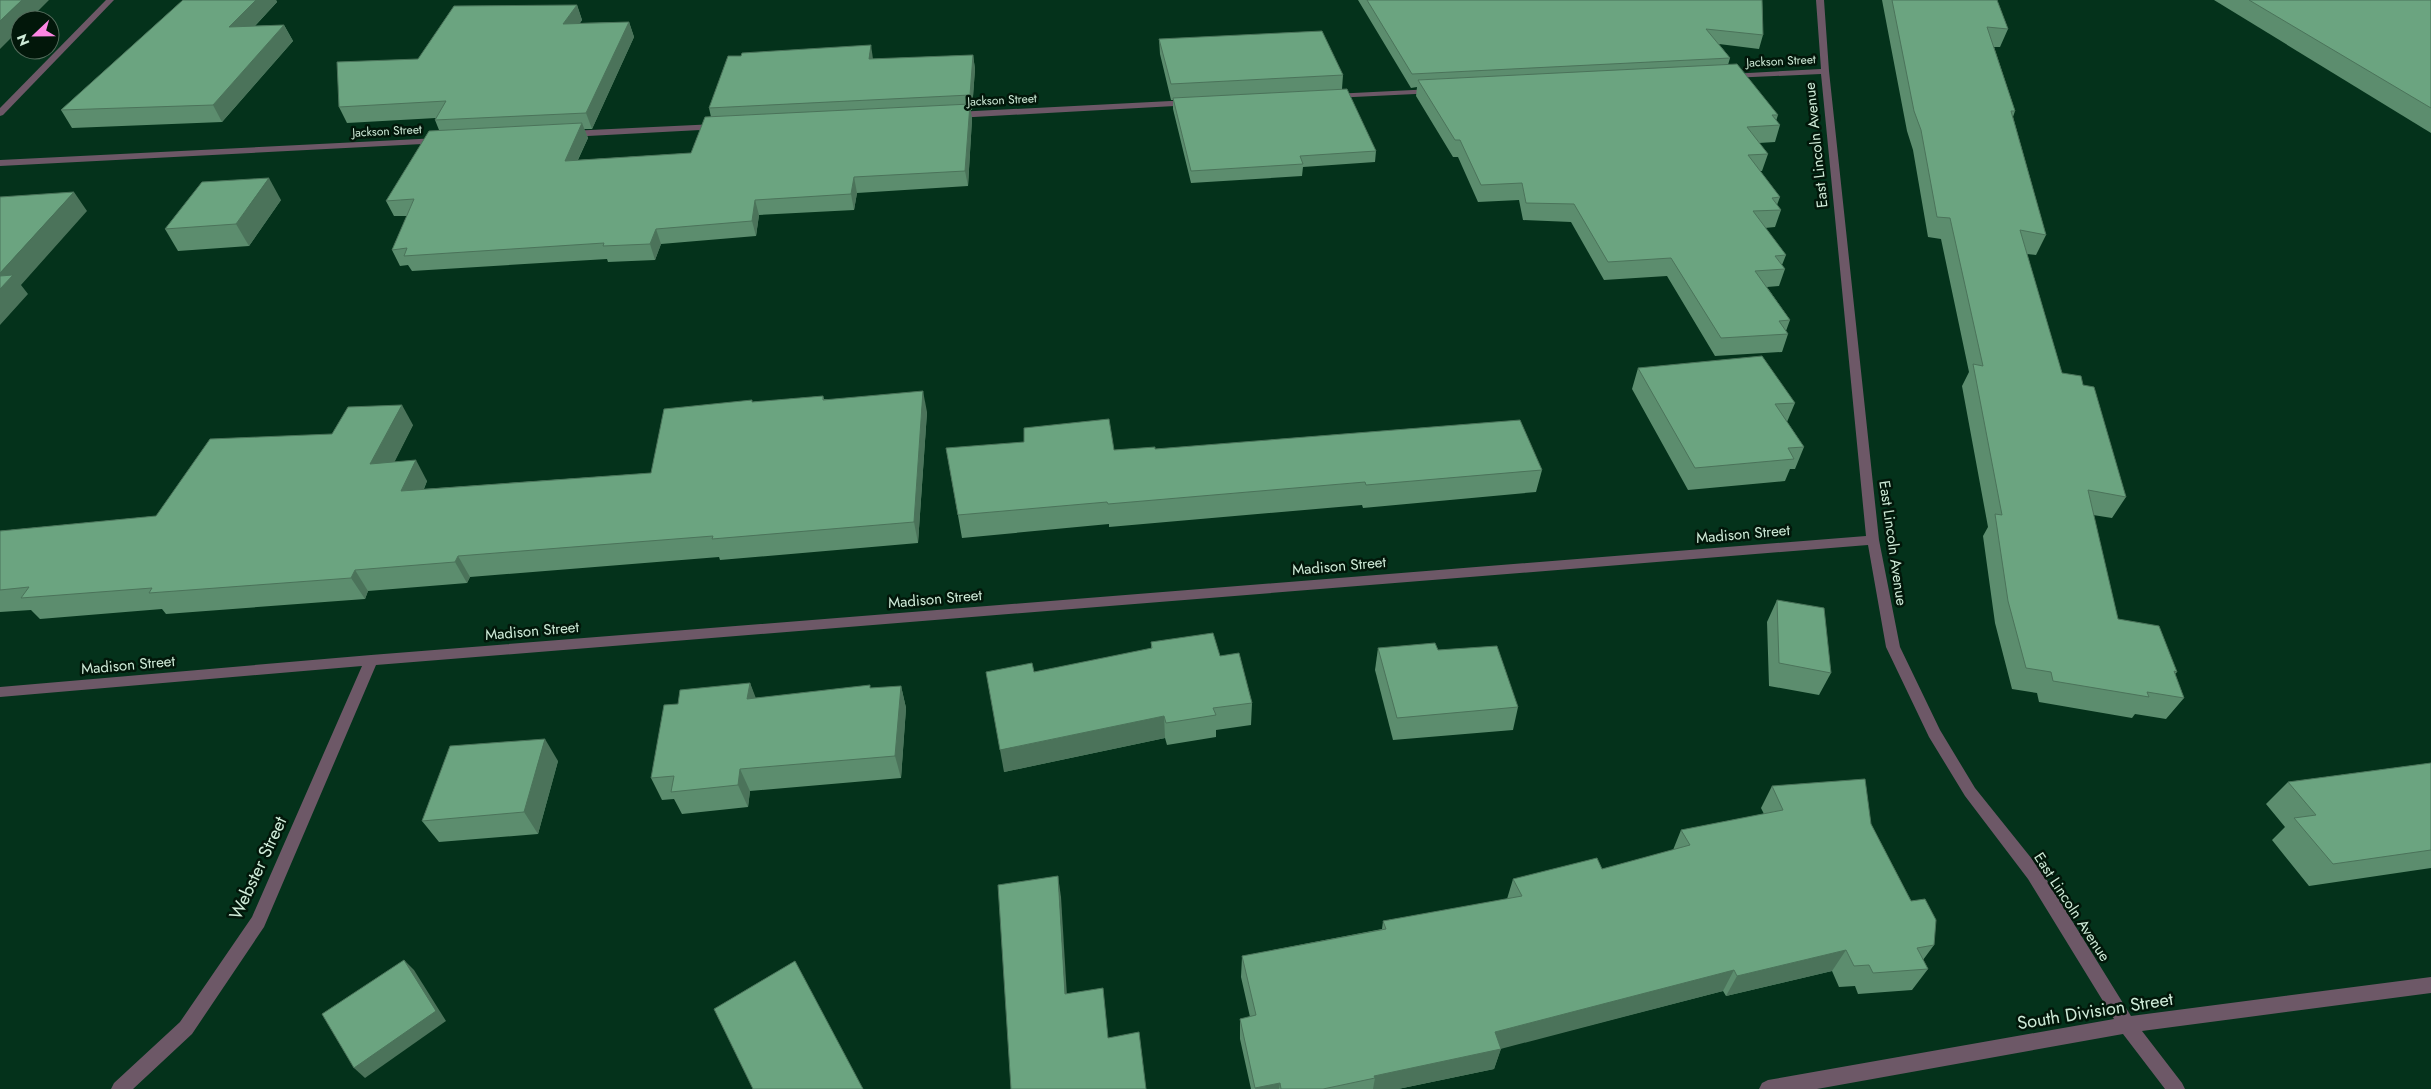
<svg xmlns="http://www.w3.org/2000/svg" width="2431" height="1089" viewBox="0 0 2431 1089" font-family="Jost,sans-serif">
<rect width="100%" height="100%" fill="#04321b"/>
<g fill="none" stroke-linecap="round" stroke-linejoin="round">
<g fill="#6d5867" fill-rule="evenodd">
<path d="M106 0H114L3 115 0 116V108Z"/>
<path d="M1816 0H1824L1829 71 1879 540 1900 647 1940 730 1975 788 2040 869 2131 1016 2431 977V993L2142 1031 2182 1083 2185 1089H2165L2123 1034 1817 1089H1759L1762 1083 1768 1080 2114 1019 2028 879 1965 796 1929 737 1886 647 1868 545 376 665 264 927 192 1034 133 1089H111L114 1083 180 1022 252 917 362 666 0 697V687L371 655 1866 536 1821 74 1730 78 1726 76 1730 74 1821 69Z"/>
<path d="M1433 89H1436V93L1333 98 1329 96 1333 94Z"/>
<path d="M1190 100 1193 101V105L956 118 952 115 956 112Z"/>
<path d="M716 124 719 125V129L569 137 565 134 569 131Z"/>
<path d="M439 138 442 139V143L0 166V160Z"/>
</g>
</g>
<g fill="#5c8d6e">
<path d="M183 0H276L277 2 255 26 284 25 293 41 222 122 72 128 61 110Z"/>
<path d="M1358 0H1762L1763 35 1759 49 1719 44 1730 58 1728 65 1778 115 1776 121 1780 125 1775 142 1759 143 1768 154 1762 171H1760L1780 197 1777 205 1781 210 1775 227 1765 228 1786 255 1782 265 1785 269 1779 286 1767 287 1790 320 1786 331 1788 334 1782 352 1715 356 1667 276 1604 280 1571 222 1523 220 1519 200 1478 202 1458 157H1453L1416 96 1417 87 1411 88Z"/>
<path d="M1882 0H1997L2008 29 2000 47H1994L2015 111 2013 117 2046 235 2036 255 2027 254 2062 373 2083 385 2126 497 2112 518 2093 515 2118 619 2177 672 2175 674 2184 698 2166 719 2135 714 2132 718 2039 702 2037 693 2012 689 1995 623 1983 536 1988 527 1962 386 1969 372 1941 239 1928 237 1913 150 1907 131Z"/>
<path d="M2214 0H2431V133Z"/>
<path d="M577 5 582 20 580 23 629 22 634 37 592 129H584L588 138 578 160 691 153 711 117 709 108 873 59 973 55 975 69 972 110H970L972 119 968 186 857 193 854 210 759 215 756 236 661 244 655 260 608 262 607 259 412 271 408 265 400 266 392 250 407 216H394L386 201 439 130 435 120 436 118 347 123 339 107 418 59Z"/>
<path d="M1159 39 1343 75 1342 89 1376 151 1375 162 1303 167 1302 176 1191 183 1173 109V100H1171L1160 54Z"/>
<path d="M281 200 249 246 178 251 165 229Z"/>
<path d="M1638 368 1795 403 1787 422 1804 447 1795 469H1790L1785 481 1688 490 1632 389Z"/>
<path d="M823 396 824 399 927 412 918 543 720 560 719 557 470 577 467 583 368 591 365 599 166 614 162 609 40 619 31 610 0 612V531L156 516 332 434 413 425 394 462 427 481 424 489 651 473 753 402Z"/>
<path d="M946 448 1114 450 1155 449 1542 470 1536 492 1363 508 1362 505 1109 527V524L962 538Z"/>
<path d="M1777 600 1831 673 1819 695 1769 686 1767 622Z"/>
<path d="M1151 642 1220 656 1252 703 1251 725 1216 730V737L1167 745 1165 738 1004 772 1034 672 1151 649Z"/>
<path d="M1378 648 1438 650 1518 707 1513 730 1393 740 1375 670Z"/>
<path d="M750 683 755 698 901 686 906 708 901 778 750 791 748 807 682 814 674 799 662 800 651 778 678 704Z"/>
<path d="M558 761 538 834 439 842 422 821Z"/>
<path d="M2431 763V868L2309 886 2272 840 2285 827 2266 804 2288 782Z"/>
<path d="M1772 786 1871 824 1934 945 1923 960 1928 969 1912 990 1858 994 1855 986 1839 987 1832 971 1726 996 1723 991 1501 1048 1494 1069 1398 1089H1251L1240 1039V1019L1250 1017 1241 977 1242 956 1382 929 1383 921 1507 899 1513 879 1602 869 1673 850 1681 830 1764 814 1761 808Z"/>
</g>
<g fill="#4b735a">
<path d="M22 0H49L29 20H20V29L0 49V21Z"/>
<path d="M256 0H276L277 2 238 44 229 27Z"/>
<path d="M577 5 582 20 569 39 563 24Z"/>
<path d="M629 22 634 37 592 129 586 113Z"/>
<path d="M284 25 293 41 222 122 213 105Z"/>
<path d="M871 45 873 59H869Z"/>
<path d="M973 55 975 69 972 110 970 95Z"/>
<path d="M970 104 972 119 968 186 965 171Z"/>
<path d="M582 123 588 138 570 176 565 161Z"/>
<path d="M854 177 857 193 854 210 851 194Z"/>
<path d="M269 178 281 200 249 246 236 224Z"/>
<path d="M74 192 87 211 21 285 28 294 0 325V273Z"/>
<path d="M755 200 759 215 756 236 752 221Z"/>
<path d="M656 229 661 244 655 260 650 244Z"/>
<path d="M923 391 927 412 918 543 914 522Z"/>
<path d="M402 405 413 425 383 485 370 464Z"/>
<path d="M416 460 427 481 414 512 401 491Z"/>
<path d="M458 556 470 577 467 583 455 562Z"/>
<path d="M355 570 368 591 365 599 351 578Z"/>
<path d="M750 683 759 706 747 699Z"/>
<path d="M901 686 906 708 901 778 895 756Z"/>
<path d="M1164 716 1165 738 1004 772 1000 750Z"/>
<path d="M545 739 558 761 538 834 524 812Z"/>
<path d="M740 769 750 791 748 807 738 785Z"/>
<path d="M1058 876 1061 897 1068 1013 1065 994Z"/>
<path d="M1846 950 1832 971 1726 996 1737 976Z"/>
<path d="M404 960 414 970 446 1021 365 1078 354 1068Z"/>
<path d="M1734 970 1723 991 1489 1052 1495 1032Z"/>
<path d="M1501 1049 1494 1069 1398 1089H1373L1375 1078 1374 1076Z"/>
<path d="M1280 1083 1279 1089H1255V1088Z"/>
</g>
<g fill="#6ba480" stroke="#4b735a">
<path d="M0 0H22L0 21Z"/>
<path d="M183 0H256L229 27 284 25 213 105 61 110Z"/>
<path d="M1367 0H1762L1763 35 1706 29 1730 58 1412 74Z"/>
<path d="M1892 0H1997L2008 29 1987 27 2015 111H2011L2046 235 2020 230 2062 373 2081 376 2083 385 2094 387 2126 497 2088 490 2118 619 2159 626 2177 672 2174 671 2184 698 2147 692 2149 697 2053 681 2051 672 2026 668 2008 601 1995 514 2002 515 1973 364 1983 366 1950 218 1937 217 1921 130 1914 111Z"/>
<path d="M2249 0H2431V108Z"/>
<path d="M577 5 563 24 629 22 586 113 435 120 446 101 339 107 337 62 418 59 454 6Z"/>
<path d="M1322 31 1343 75 1171 84 1159 39Z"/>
<path d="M871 45 869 59 973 55 970 95 709 108 728 56H741L742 53Z"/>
<path d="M1737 64 1778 115H1772L1780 125 1747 127 1768 154 1748 155 1780 197 1772 198 1781 210 1753 211 1786 255 1775 256 1785 269 1755 271 1790 320 1779 321 1788 334 1721 338 1671 258 1608 262 1574 204 1526 203 1522 183 1481 185 1460 140H1455L1418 80Z"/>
<path d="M1347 89 1376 151 1300 156 1303 164 1191 171 1173 98Z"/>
<path d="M970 104 965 171 854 177 851 194 755 200 752 221 656 229 650 244 603 246 604 243 404 256 407 248 392 250 414 199 386 201 429 131 582 123 565 161 691 153 705 117Z"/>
<path d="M269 178 236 224 165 229 202 182Z"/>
<path d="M74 192 0 273V197Z"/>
<path d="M13 275 0 289V276Z"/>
<path d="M1762 356 1795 403 1775 404 1804 447 1788 448 1794 459 1695 468 1638 368Z"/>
<path d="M923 391 914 522 712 539 713 536 458 556 455 562 355 570 351 578 149 593 152 588 21 598 29 587 0 590V531L156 516 210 439 332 434 348 407 402 405 370 464 416 460 401 491 651 473 664 409 752 400V402L823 396V400Z"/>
<path d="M1109 419 1114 450 1155 447V449L1520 420 1542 470 1366 485 1365 482 1108 504 1107 502 958 515 946 448 1024 442V428Z"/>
<path d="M1777 600 1824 608 1831 673 1779 663Z"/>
<path d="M1213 633 1220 656 1239 653 1252 703 1213 708 1216 715 1166 723 1164 716 1000 750 986 672 1032 663 1034 672 1152 648 1151 642Z"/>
<path d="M1435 643 1438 650 1497 646 1518 707 1397 718 1378 648Z"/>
<path d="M750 683 747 699 870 685V688L901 686 895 756 740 769 738 785 671 792 674 776 651 778 664 705 678 704 680 690Z"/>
<path d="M545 739 524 812 422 821 450 746Z"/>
<path d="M2431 763V850L2333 864 2294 818 2316 815 2288 782Z"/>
<path d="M1865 779 1871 824 1911 901 1925 899 1936 920 1934 945 1917 948 1928 969 1873 973 1869 965 1854 966 1846 950 1737 976 1734 970 1495 1032 1501 1049 1374 1076 1375 1078 1323 1089H1281L1280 1083 1255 1088 1240 1019 1256 1015 1242 956 1386 929 1383 921 1522 896 1513 879 1597 858 1602 869 1690 845 1681 830 1783 810 1772 786Z"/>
<path d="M1058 876 1065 994 1103 988 1108 1038 1139 1032 1146 1089H1011L998 885Z"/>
<path d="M404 960 436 1011 354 1068 322 1014Z"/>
<path d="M795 961 863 1089H753L714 1009Z"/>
</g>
<g text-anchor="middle" stroke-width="5" stroke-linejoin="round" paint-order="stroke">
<g font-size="12" fill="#cfebd8" stroke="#02170a">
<text transform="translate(1781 61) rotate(-3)" y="4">Jackson Street</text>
<text transform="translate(1002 100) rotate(-3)" y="4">Jackson Street</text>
<text transform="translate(387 131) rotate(-3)" y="4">Jackson Street</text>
</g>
<g font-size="15" fill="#cfebd8" stroke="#02170a">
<text transform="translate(1816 145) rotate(-96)" y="5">East Lincoln Avenue</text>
<text transform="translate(1743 534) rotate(-5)" y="5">Madison Street</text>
<text transform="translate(1893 543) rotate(82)" y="5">East Lincoln Avenue</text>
<text transform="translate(1339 566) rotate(-5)" y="5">Madison Street</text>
<text transform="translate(935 599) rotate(-5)" y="5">Madison Street</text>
<text transform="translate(532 631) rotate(-5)" y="5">Madison Street</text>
<text transform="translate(128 665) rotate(-5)" y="5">Madison Street</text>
<text transform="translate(2072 907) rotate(57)" y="5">East Lincoln Avenue</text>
</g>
<g font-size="18" fill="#cfebd8" stroke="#02170a">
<text transform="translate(258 868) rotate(-65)" y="6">Webster Street</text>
<text transform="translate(2095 1011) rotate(-9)" y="6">South Division Street</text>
</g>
</g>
<g transform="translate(35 35) rotate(248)"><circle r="24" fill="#02170a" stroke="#546c5c"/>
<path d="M0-4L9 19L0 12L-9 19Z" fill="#fc86e3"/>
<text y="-8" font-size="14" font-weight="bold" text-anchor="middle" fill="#cfebd8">N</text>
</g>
</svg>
